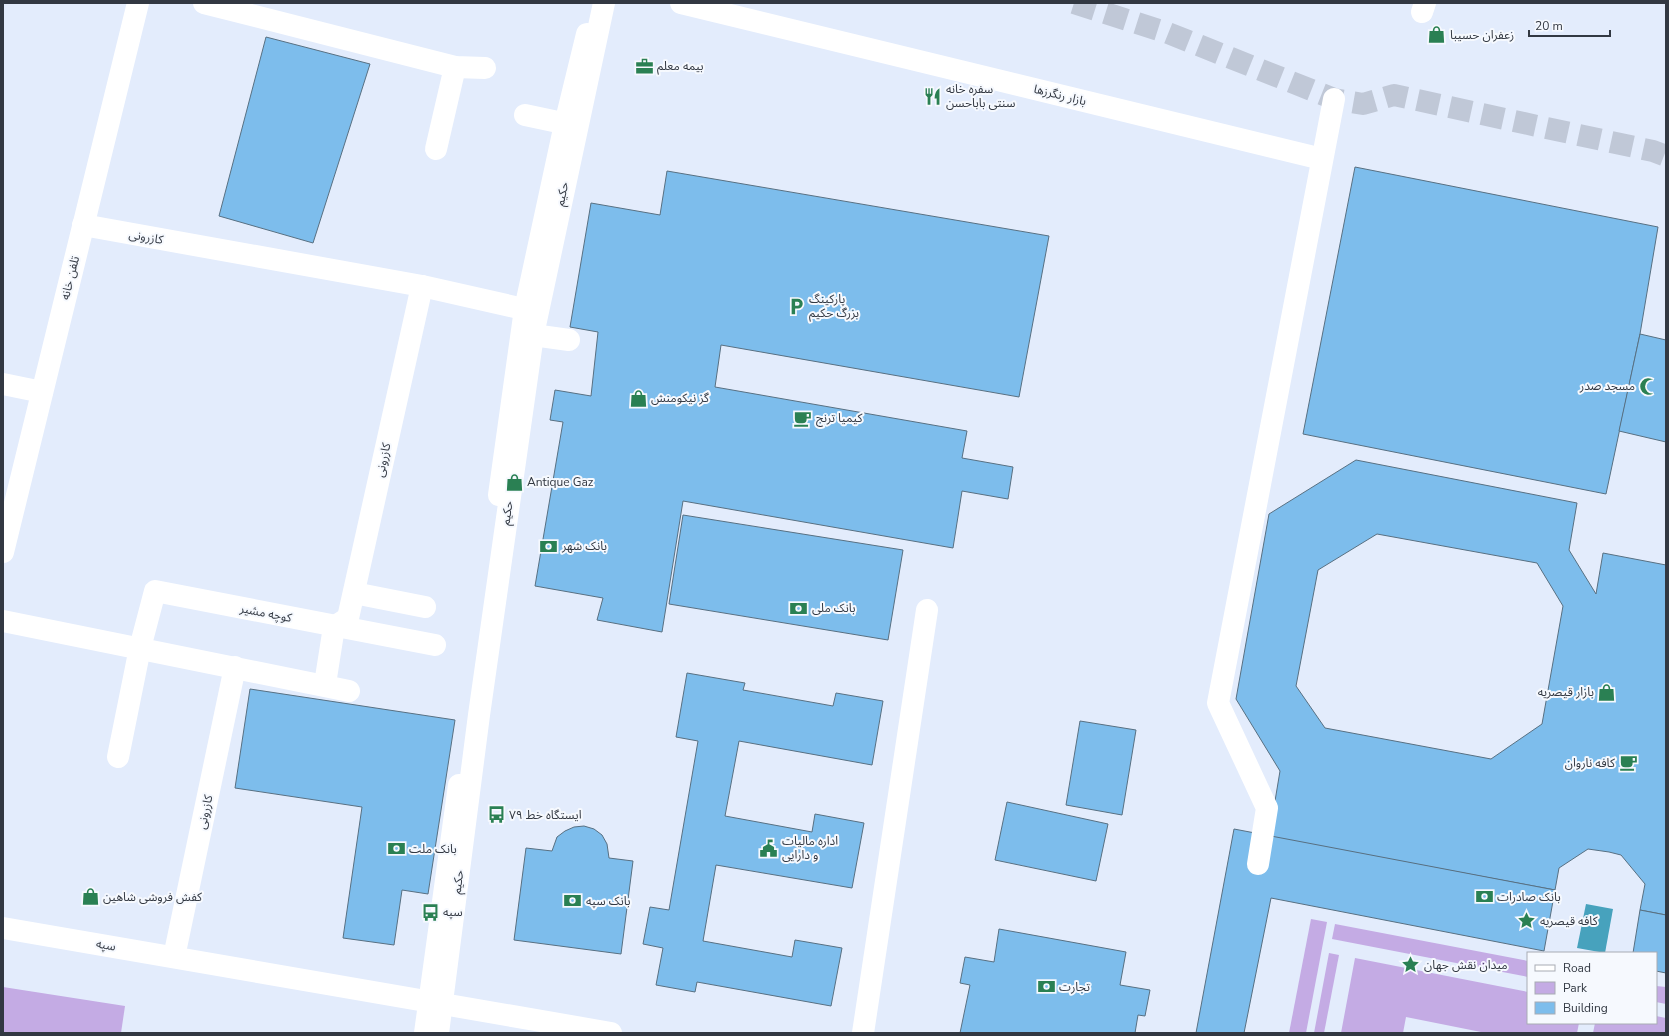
<svg xmlns="http://www.w3.org/2000/svg" width="1669" height="1036" viewBox="0 0 1669 1036" font-family="'Nunito Sans','Noto Sans Arabic',sans-serif">
<rect width="100%" height="100%" fill="#e3ecfc"/>
<g fill="#c4abe4">
<path d="M1311 919 1327 922 1306 1033H1289Z"/>
<path d="M1335 924 1528 961V977L1332 939Z"/>
<path d="M1329 953 1339 955 1324 1033H1314Z"/>
<path d="M1355 958 1528 992V1023H1579L1577 1033H1486L1406 1017 1403 1033H1341Z"/>
<path d="M1656 986 1666 987V1004L1656 1002Z"/>
<path d="M3 987 125 1006 121 1033H3Z"/>
<path d="M1656 1016 1666 1018V1033H1593L1595 1023H1656Z"/>
</g>
<path fill="#47a2bd" d="M1586 904 1613 909 1605 953 1577 948Z"/>
<g fill="#7dbdec" stroke="#587082" fill-rule="evenodd">
<path d="M266 37 370 64 313 243 219 216Z"/>
<path d="M1355 167 1658 227 1640 334 1606 494 1303 434Z"/>
<path d="M667 171 1049 236 1019 397 721 345 715 387 967 431 962 458 1013 467 1008 499 962 491 953 548 683 501 662 632 597 620 603 598 535 586 563 422 550 420 555 390 591 396 598 332 570 327 591 203 660 215Z"/>
<path d="M1640 334 1666 340V442L1619 431Z"/>
<path d="M1356 460 1577 503 1569 550 1596 594 1603 553 1666 565V915L1640 910 1645 884 1621 855 1609 852 1588 849 1559 868 1555 890 1269 837 1280 771 1236 699 1269 514ZM1377 534 1537 563 1563 606 1542 724 1491 759 1325 728 1296 686 1318 570Z"/>
<path d="M683 515 903 550 888 640 669 604Z"/>
<path d="M687 673 745 683 743 690 833 706 836 693 883 701 872 765 739 741 725 816 812 832 815 814 864 823 852 888 716 865 703 941 792 957 795 940 842 948 831 1006 697 982 695 992 656 985 663 948 643 944 650 907 669 910 698 741 676 737Z"/>
<path d="M250 689 455 720 428 894 402 890 394 945 343 938 362 807 235 788Z"/>
<path d="M1080 721 1136 730 1122 815 1066 805Z"/>
<path d="M1007 802 1108 824 1096 881 995 860Z"/>
<path d="M584 826 594 829 602 835 607 844 609 858 633 861 621 954 514 940 526 848 552 851 557 837 565 831 574 827Z"/>
<path d="M1234 829 1555 890 1544 951 1271 898 1244 1033H1196Z"/>
<path d="M1640 910 1666 915V973L1656 971V953H1633Z"/>
<path d="M999 929 1126 952 1120 985 1150 990 1145 1016 1138 1015 1135 1033H960L970 985 960 983 965 957 994 962Z"/>
</g>
<g fill="none" stroke-linecap="round" stroke-linejoin="round">
<path stroke="#c0c8d7" stroke-width="22" stroke-dasharray="22 11" stroke-linecap="butt" d="M1074 3 1168 33 1334 99 1363 104 1394 95 1653 151 1666 156"/>
<g stroke="#fff" stroke-width="22">
<path d="M204 3 455 67 485 68"/>
<path d="M681 3 1322 159"/>
<path d="M1422 12 1425 3"/>
<path d="M525 115 577 126"/>
<path d="M436 149 455 67"/>
<path d="M83 225 422 286 537 312"/>
<path d="M533 335 569 340"/>
<path d="M3 384 42 392"/>
<path d="M499 495 525 309 565 124 587 34"/>
<path d="M3 552 138 3"/>
<path d="M354 593 425 607"/>
<path d="M3 621 349 691"/>
<path d="M325 684 334 627 348 618 422 286"/>
<path d="M118 757 140 648 155 591 435 645"/>
<path d="M1258 864 1267 808 1218 703 1334 99"/>
<path d="M3 928 611 1033"/>
<path d="M174 957 235 667"/>
<path d="M425 1033 459 785"/>
<path d="M863 1033 927 610"/>
</g>
<path stroke="#fff" stroke-width="22" d="M438 1033 479 715 533 335 604 3"/>
</g>
<defs>
<symbol id="shop-bare" viewBox="-9 -9 18 18"><path d="M-5-2.5h2.3a2.7 3.5 0 0 1 5.4 0H5L5.5 6h-11ZM-1.5-2.5h3a1.5 2.3 0 0 0-3 0Z" fill="#2a8053" stroke="#f6f9fe" stroke-width="2.5" paint-order="stroke"/></symbol>
<symbol id="office-bare" viewBox="-9 -9 18 18"><path d="M-6-3h4V-5.5h4V-3h4V5H-6ZM-1-4.5V-3h2v-1.5ZM-6 0V1H6V0Z" fill="#2a8053" stroke="#f6f9fe" stroke-width="2.5" paint-order="stroke"/></symbol>
<symbol id="restaurant-bare" viewBox="-9 -9 18 18"><path d="M-5-6h1v4h1v-4h1v4h1v-4h1v5L-1.5 .5V6h-2V.5L-5-1ZM5-6V6H3V1.5H1.5Q1.5-4 5-6Z" fill="#2a8053" stroke="#f6f9fe" stroke-width="2.5" paint-order="stroke"/></symbol>
<symbol id="parking-bare" viewBox="-9 -9 18 18"><path d="M-3.5-5.5H1a3.5 3.5 0 0 1 0 7H-1V5.5H-3.5ZM-1-3.4V-.6H.8a1.4 1.4 0 0 0 0-2.8Z" fill="#2a8053" stroke="#f6f9fe" stroke-width="2.5" paint-order="stroke"/></symbol>
<symbol id="mosque-bare" viewBox="-9 -9 18 18"><path d="M3.5-4.9A6 6 0 1 0 3.5 4.9A5 5 0 1 1 3.5-4.9Z" fill="#2a8053" stroke="#f6f9fe" stroke-width="2.5" paint-order="stroke"/></symbol>
<symbol id="cafe-bare" viewBox="-9 -9 18 18"><path d="M-5.5-4.5H6V0H3Q3 3.5 0 3.5H-2.5Q-5.5 3.5-5.5 0ZM3-3.2v2h1.7v-2ZM-6 4.5H4V6H-6Z" fill="#2a8053" stroke="#f6f9fe" stroke-width="2.5" paint-order="stroke"/></symbol>
<symbol id="bank-bare" viewBox="-9 -9 18 18"><path d="M-6-4H6V4H-6ZM0-2.3a2.3 2.3 0 1 0 0 4.6a2.3 2.3 0 1 0 0-4.6Z" fill="#2a8053" stroke="#f6f9fe" stroke-width="2.5" paint-order="stroke"/></symbol>
<symbol id="bus-bare" viewBox="-9 -9 18 18"><path d="M-5-6H5V4H4V6H2V4H-2V6H-4V4H-5ZM-3.5-4V0h7V-4ZM-3.5 1.2v1.5H-2V1.2ZM2 1.2v1.5H3.5V1.2Z" fill="#2a8053" stroke="#f6f9fe" stroke-width="2.5" paint-order="stroke"/></symbol>
<symbol id="civic-bare" viewBox="-9 -9 18 18"><path d="M-.6-6.5H3V-4.5H.6V-3L4-1V1h2V6H-6V1h2V-1L-.6-3ZM-1.2 2.5V6h2.4V2.5Z" fill="#2a8053" stroke="#f6f9fe" stroke-width="2.5" paint-order="stroke"/></symbol>
<symbol id="sight-bare" viewBox="-9 -9 18 18"><path d="M0-6L1.8-2.2L6-1.7L2.9 1.2L3.7 5.4L0 3.3L-3.7 5.4L-2.9 1.2L-6-1.7L-1.8-2.2Z" fill="#2a8053" stroke="#f6f9fe" stroke-width="2.5" paint-order="stroke"/></symbol>
</defs>
<g fill-rule="evenodd">
<use href="#shop-bare" x="1424" y="22" width="25" height="25"/>
<use href="#office-bare" x="632" y="54" width="25" height="25"/>
<use href="#restaurant-bare" x="920" y="84" width="25" height="25"/>
<use href="#parking-bare" x="784" y="294" width="25" height="25"/>
<use href="#mosque-bare" x="1636" y="374" width="25" height="25"/>
<use href="#shop-bare" x="626" y="386" width="25" height="25"/>
<use href="#cafe-bare" x="790" y="406" width="25" height="25"/>
<use href="#shop-bare" x="502" y="470" width="25" height="25"/>
<use href="#bank-bare" x="536" y="534" width="25" height="25"/>
<use href="#bank-bare" x="786" y="596" width="25" height="25"/>
<use href="#shop-bare" x="1594" y="680" width="25" height="25"/>
<use href="#cafe-bare" x="1616" y="750" width="25" height="25"/>
<use href="#bus-bare" x="484" y="802" width="25" height="25"/>
<use href="#civic-bare" x="756" y="836" width="25" height="25"/>
<use href="#bank-bare" x="384" y="836" width="25" height="25"/>
<use href="#shop-bare" x="78" y="884" width="25" height="25"/>
<use href="#bank-bare" x="1472" y="884" width="25" height="25"/>
<use href="#bank-bare" x="560" y="888" width="25" height="25"/>
<use href="#bus-bare" x="418" y="900" width="25" height="25"/>
<use href="#sight-bare" x="1514" y="908" width="25" height="25"/>
<use href="#sight-bare" x="1398" y="952" width="25" height="25"/>
<use href="#bank-bare" x="1034" y="974" width="25" height="25"/>
</g>
<g text-anchor="middle" stroke-width="4" stroke-linejoin="round" paint-order="stroke">
<g font-size="12" fill="#323842" stroke="#f6f9fe" text-anchor="start">
<text x="1450" y="39">زعفران حسیبا</text>
<text x="657" y="70">بیمه معلم</text>
<text x="946" y="93">سفره خانه<tspan x="946" dy="14">سنتی باباحسن</tspan></text>
<text x="809" y="303">پارکینگ<tspan x="809" dy="14">بزرگ حکیم</tspan></text>
<text x="1635" y="390" text-anchor="end">مسجد صدر</text>
<text x="651" y="402">گز نیکومنش</text>
<text x="816" y="422">کیمیا ترنج</text>
<text x="527" y="486">Antique Gaz</text>
<text x="562" y="550">بانک شهر</text>
<text x="812" y="612">بانک ملی</text>
<text x="1594" y="696" text-anchor="end">بازار قیصریه</text>
<text x="1615" y="767" text-anchor="end">کافه ناروان</text>
<text x="509" y="819">ایستگاه خط ۷۹</text>
<text x="782" y="845">اداره مالیات<tspan x="782" dy="14">و دارایی</tspan></text>
<text x="409" y="853">بانک ملت</text>
<text x="103" y="901">کفش فروشی شاهین</text>
<text x="1497" y="901">بانک صادرات</text>
<text x="586" y="905">بانک سپه</text>
<text x="443" y="916">سپه</text>
<text x="1540" y="925">کافه قیصریه</text>
<text x="1424" y="969">میدان نقش جهان</text>
<text x="1059" y="991">تجارت</text>
</g>
<g font-size="12" fill="#323842" stroke="#f6f9fe">
<text transform="translate(1060 95) rotate(14)" y="4">بازار رنگرزها</text>
<text transform="translate(562 194) rotate(-78)" y="4">حکیم</text>
<text transform="translate(146 237) rotate(10)" y="4">کازرونی</text>
<text transform="translate(70 278) rotate(-76)" y="4">تلفن خانه</text>
<text transform="translate(383 460) rotate(-78)" y="4">کازرونی</text>
<text transform="translate(507 513) rotate(-82)" y="4">حکیم</text>
<text transform="translate(266 613) rotate(11)" y="4">كوچه مشير</text>
<text transform="translate(205 812) rotate(-78)" y="4">کازرونی</text>
<text transform="translate(458 882) rotate(-83)" y="4">حکیم</text>
<text transform="translate(106 945) rotate(10)" y="4">سپه</text>
</g>
</g>
<rect width="1669" height="1036" fill="none" stroke="#323842" stroke-width="8"/>
<rect x="1527" y="952" width="130" height="72" fill="#f6f9fe" stroke="#a8acb3"/>
<rect x="1535" y="965" width="20" height="6" fill="#ffffff" stroke="#a8acb3"/>
<text x="1563" y="972" font-size="12" fill="#323842">Road</text>
<rect x="1535" y="982" width="20" height="12" fill="#c4abe4" stroke="#a8acb3"/>
<text x="1563" y="992" font-size="12" fill="#323842">Park</text>
<rect x="1535" y="1002" width="20" height="12" fill="#7dbdec" stroke="#a8acb3"/>
<text x="1563" y="1012" font-size="12" fill="#323842">Building</text>
<path d="M1529 30v6h81v-6" fill="none" stroke="#323842" stroke-width="2"/>
<text x="1535" y="30" font-size="12" fill="#323842" stroke="#f6f9fe" stroke-width="3" paint-order="stroke">20 m</text>
</svg>
